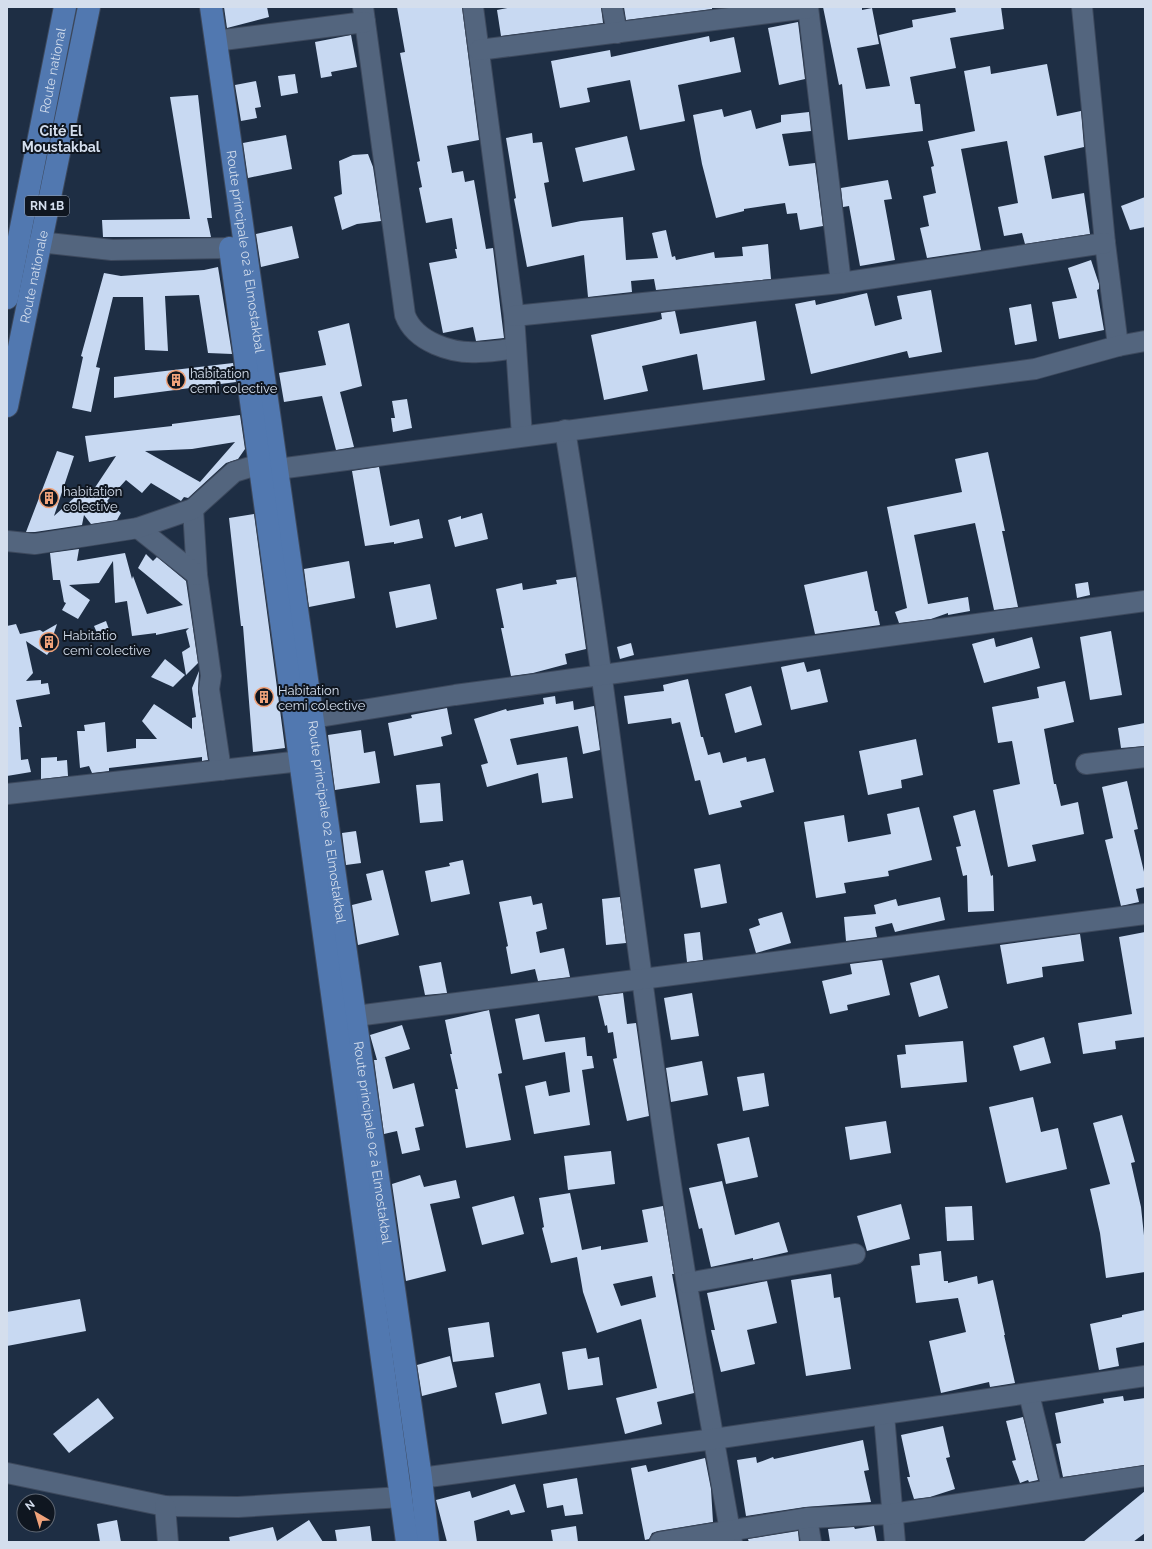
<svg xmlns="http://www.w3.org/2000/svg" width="1152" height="1549" viewBox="0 0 1152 1549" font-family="Raleway,sans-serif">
<rect width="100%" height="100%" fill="#1e2e44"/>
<g fill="#c8d9f2" fill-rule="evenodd">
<path d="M224 7H267L269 17 227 28Z"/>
<path d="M397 7H462L479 140 447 146 452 173 463 171 465 182 474 180 486 249 493 248 504 338 476 341 473 327 443 333 429 263 457 258 455 249H457L452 218 426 223 419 188 422 187 417 162 420 161 400 53 405 52Z"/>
<path d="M512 7H601L603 23 501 36 497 10Z"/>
<path d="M624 7H712V9L626 20Z"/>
<path d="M823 7H862V10L872 8 879 44 857 48 866 89 890 86 879 35 913 27 912 20 956 12 955 7H1001L1004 29 950 38 956 68 910 77 915 104H920L923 131 848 140 842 84 839 85Z"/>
<path d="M798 22 805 79 779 85 768 28Z"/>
<path d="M351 35 357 67 331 72 332 76 321 78 315 42Z"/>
<path d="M709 36 710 42 734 37 741 72 678 85 685 121 640 130 630 80 587 88 590 102 560 108 551 61 610 50 611 57Z"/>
<path d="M1047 64 1057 116 1081 111 1084 147 1044 156 1052 199 1084 193 1090 234 1025 244 1022 233 1004 236 998 207 1018 203 1007 141 961 149 981 250 927 258 920 228 929 226 923 196 936 193 931 167 934 166 928 141 975 131 964 71 990 66 991 74Z"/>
<path d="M295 74 298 93 281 96 278 76Z"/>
<path d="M256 81 261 107 255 108 257 118 241 121 235 85Z"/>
<path d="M198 95 212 218H207L211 237H103L102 220 190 219 170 97Z"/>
<path d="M722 109 724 117 751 110 756 129 781 122V115L809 112 811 131 782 134 789 166 815 163 823 226 800 230 797 213 787 214 785 203 744 209V211L716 218 702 164 693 115Z"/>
<path d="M532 133 533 143 542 142 549 182 544 183 552 227 581 221 623 217 626 260 658 258 652 233 666 230 672 257 675 256 676 260 714 252 715 258 743 256 742 247 768 244 771 279 656 290 654 279 631 281 632 292 588 297 584 255 527 267 514 199 516 198 506 138Z"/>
<path d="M286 135 292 169 248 178 243 143Z"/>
<path d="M627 136 635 170 583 182 575 148Z"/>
<path d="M368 154 373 167 381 221 357 224 342 230 334 197 342 194 339 161 353 155Z"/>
<path d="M888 180 892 199 884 200 895 260 860 266 849 206 843 207 841 188Z"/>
<path d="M1145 197V227L1130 230 1121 206Z"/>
<path d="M292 226 299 258 261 267 256 234Z"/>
<path d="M1091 260 1099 284V289L1097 290 1104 330 1059 339 1052 302 1077 298 1068 268Z"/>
<path d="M218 267 232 354 208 353 199 295 165 296 168 351 145 350 143 297H113L96 367 100 368 91 412 72 408 83 357 81 356 104 273 121 276 204 270Z"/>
<path d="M931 290 942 352 909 358 907 351 811 374 795 304 815 300 816 305 867 293 875 326 902 319 897 296Z"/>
<path d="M1031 304 1037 341 1015 345 1009 308Z"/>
<path d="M675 311 680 334 756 321 765 380 703 390 697 354 642 366 648 391 604 400 591 335 655 321 662 319 661 313Z"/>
<path d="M349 323 362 386 340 392 354 447 336 450 322 396 284 402 279 373 326 365 318 331Z"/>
<path d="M233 363 236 382 114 398V377Z"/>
<path d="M407 399 412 428 393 432 391 418H395L392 401Z"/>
<path d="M240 415 245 449 238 459 226 463 188 498 184 497 181 501 151 483 142 493 126 480 107 501 121 513 117 520 91 524 84 515 82 525 35 532H26L57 451 74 456 54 516 84 489 92 492 116 456 89 462 85 436 172 426V424ZM235 442 200 482 145 451 192 449Z"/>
<path d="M988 452 1005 531H1002L1018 607 994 610 975 523 914 535 928 604 968 597 970 611 948 615V613L931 619 899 623 895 612 907 608 887 507 962 492 955 459Z"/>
<path d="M379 467 390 526 419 519 423 538 394 544V542L365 546 352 471Z"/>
<path d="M482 513 488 539 455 547 448 520 461 516V519Z"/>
<path d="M254 514 285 748 253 752 243 626H241L229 518Z"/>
<path d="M79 549 77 561 125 553 132 579 133 576 147 614 183 605 138 568 146 554 153 561 157 557 186 581 198 663 186 675 182 652 190 647 186 631 189 628 156 635V633L132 636 127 601 115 603 113 561 99 583 69 585 90 600 78 619 62 610 66 603 64 602 60 580H53L50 553Z"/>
<path d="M349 561 355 598 309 607 304 569Z"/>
<path d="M867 571 875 611H877L880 625 815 634 804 585Z"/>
<path d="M576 577 586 649 565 654 567 664 533 673 511 676 501 628H504L496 589 522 583 523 590 557 584 556 580Z"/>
<path d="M1088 582 1090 595 1077 598 1075 584Z"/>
<path d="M430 584 437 619 396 628 389 592Z"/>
<path d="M106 621 112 638 101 642 94 626Z"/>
<path d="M16 624 20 634 40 630 43 632 57 624 53 636 58 640 47 655 26 641 33 673 26 681 41 680V684L48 683 50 694 16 700 22 727H19L21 760 28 759 31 772 7 776V626Z"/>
<path d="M1111 631 1122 695 1090 700 1080 637Z"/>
<path d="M1032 637 1040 668 984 683 972 644 994 638 996 647Z"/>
<path d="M631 643 634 655 620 659 617 647Z"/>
<path d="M165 659 185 675 173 687 151 677Z"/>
<path d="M804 662 807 672 820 669 828 702 791 710 781 667Z"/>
<path d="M199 671 198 691 208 760 202 761V757L109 768V771L92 773 89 766 80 768 77 731H85L84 725 105 722 107 752 136 748V739H157L142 721 154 704 192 729V718L196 717 192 688Z"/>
<path d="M688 679 701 737H703L708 755 720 752 723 763 746 757 747 762 765 758 774 792 740 801 742 807 709 815 700 780 695 781 680 722 672 724 671 718 628 724 624 696 664 691 663 685Z"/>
<path d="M1065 681 1074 722 1044 729 1054 784H1056L1061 806 1078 802 1084 834 1032 845 1036 861 1008 867 993 790 1020 784 1012 741 998 743 992 707 1039 698 1037 687Z"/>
<path d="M751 686 762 725 735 733 725 694Z"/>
<path d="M555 696 556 704 573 701 574 710 594 706 600 750 583 754 578 726 510 739 517 765 567 757 573 798 542 803 538 773 487 787 481 765 488 763 474 719 506 709 507 711 544 704 543 698Z"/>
<path d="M447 708 452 734 441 737 443 746 394 756 388 723 412 718 411 715Z"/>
<path d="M1145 723V746L1121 748 1118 728Z"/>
<path d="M361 730 364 753 375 751 380 783 335 790 328 735Z"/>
<path d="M916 739 923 775 901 780 902 788 868 795 859 751Z"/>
<path d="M57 757V761L67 760 68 776 41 779V758Z"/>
<path d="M1127 781 1138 829 1134 830 1145 876V887L1136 889 1139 902 1121 906 1105 840 1113 838 1102 787Z"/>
<path d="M440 783 443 821 420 823 416 785Z"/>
<path d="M919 807 932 860 888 871 889 876 844 883 846 893 816 898 804 822 844 815 848 842 891 834 887 814Z"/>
<path d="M975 810 991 876 993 875 994 911 968 912 967 875 963 876 956 847 961 846 953 816Z"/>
<path d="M356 831 361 863 346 865 342 833Z"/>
<path d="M463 860 470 894 431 902 425 871 450 866 449 863Z"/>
<path d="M720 864 727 903 701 908 694 869Z"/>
<path d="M383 870 399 935 358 945 352 905 372 900 366 874Z"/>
<path d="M531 896 533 905 542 903 547 929 536 932 540 953 564 948 570 977 538 981 535 969 511 974 506 947 508 946 499 902Z"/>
<path d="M620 897 626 943 606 945 602 899Z"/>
<path d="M940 897 945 920 895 932 892 923 875 927 877 937 846 941 844 917 876 914 874 905 896 899 898 906Z"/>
<path d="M782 912 791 943 756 953 749 929 760 925 758 919Z"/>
<path d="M700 932 703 960 687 962 684 934Z"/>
<path d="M1145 932V1037L1115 1041 1116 1049 1083 1054 1078 1023 1132 1014 1119 937Z"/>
<path d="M1080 934 1084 961 1042 967 1043 977 1007 984 1000 945Z"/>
<path d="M882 960 890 995 847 1005 848 1010 830 1014 822 981 852 974 850 964Z"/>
<path d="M441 962 447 993 425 995 419 966Z"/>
<path d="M939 975 948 1008 919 1017 910 983Z"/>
<path d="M623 993 627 1024 636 1023 649 1116 627 1121 613 1059 617 1058 613 1032 608 1033 607 1025 605 1026 598 996Z"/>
<path d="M692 993 699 1036 671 1040 664 998Z"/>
<path d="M489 1010 502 1073 498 1074 511 1140 466 1148 455 1089H458L450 1054H452L445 1020Z"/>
<path d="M539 1014 545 1042 585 1037 587 1056H592L594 1068 582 1070 590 1125 534 1134 525 1086 546 1081 549 1096 570 1092 565 1052 523 1060 515 1019Z"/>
<path d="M402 1025 410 1049 379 1059 385 1057 393 1089 414 1083 424 1126 415 1128 420 1150 402 1154 397 1131 384 1134 374 1060H377L370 1035Z"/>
<path d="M1044 1037 1051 1063 1020 1071 1013 1046Z"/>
<path d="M963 1041 967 1082 901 1088 897 1055 906 1054 905 1045Z"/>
<path d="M702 1061 708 1095 671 1102 666 1068Z"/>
<path d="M764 1073 769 1106 743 1111 737 1077Z"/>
<path d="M1033 1097 1041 1132 1058 1128 1067 1169 1006 1183 989 1107Z"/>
<path d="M1122 1115 1135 1162 1131 1163 1141 1207 1145 1245V1272L1106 1278 1100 1233 1090 1189 1110 1184 1093 1123Z"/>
<path d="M886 1121 891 1153 850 1160 845 1127Z"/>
<path d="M749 1137 758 1177 726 1184 717 1144Z"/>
<path d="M611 1151 615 1184 568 1190 564 1156Z"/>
<path d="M420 1175 424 1187 456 1180 460 1198 430 1204 446 1271 406 1281 392 1184Z"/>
<path d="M722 1181 735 1235 779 1222 788 1252 753 1260V1258L711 1267 702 1228 699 1229 689 1188Z"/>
<path d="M570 1193 582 1250 601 1246V1250L648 1242 642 1210 663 1206 674 1274H672L694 1393 657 1402 662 1424 625 1434 616 1398 657 1388 641 1319 597 1333 583 1292 577 1257 551 1263 542 1228 544 1227 539 1198ZM652 1276 656 1297 621 1306 613 1284Z"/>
<path d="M514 1196 524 1234 482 1245 472 1207Z"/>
<path d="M901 1204 910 1239 867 1251 857 1216Z"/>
<path d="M972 1206 974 1240 947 1241 945 1207Z"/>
<path d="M941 1251 944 1281H948V1283L977 1276 978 1284 993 1280 1005 1335H1004L1015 1383 990 1387 989 1382 941 1393 929 1341 966 1332 958 1298 916 1303 911 1266 920 1265 919 1254Z"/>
<path d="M831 1274 834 1298 840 1297 851 1369 806 1376 791 1280Z"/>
<path d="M767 1281 777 1323 747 1330 755 1364 721 1372 711 1330H715L707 1293Z"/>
<path d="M80 1299 86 1331 7 1346V1312Z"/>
<path d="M1145 1310V1342L1116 1348 1119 1366 1099 1370 1090 1324 1122 1317V1315Z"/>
<path d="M489 1322 494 1357 453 1362 448 1328Z"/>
<path d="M586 1348 588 1359 599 1357 603 1385 568 1390 562 1352Z"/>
<path d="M450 1356 457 1387 422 1396 417 1365Z"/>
<path d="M540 1383 547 1414 502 1424 495 1393Z"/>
<path d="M1123 1396 1124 1401 1145 1398V1465L1063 1477 1056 1444 1061 1443 1055 1413 1104 1403 1103 1399Z"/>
<path d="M98 1398 114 1418 69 1453 53 1434Z"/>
<path d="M1023 1417 1038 1480 1029 1482 1028 1480 1020 1483 1012 1461 1016 1460 1006 1421Z"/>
<path d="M943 1426 950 1457 946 1458 955 1489 930 1497 914 1499 907 1477H910L901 1435Z"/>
<path d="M863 1440 869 1470 864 1471 871 1502 805 1507 746 1516 737 1460 756 1457 757 1463 773 1457 774 1459Z"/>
<path d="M705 1458 711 1489 713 1522 658 1531 652 1533 649 1539 645 1540 631 1468 646 1465 648 1472Z"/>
<path d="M577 1478 583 1514 565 1516 563 1505 547 1508 543 1484Z"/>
<path d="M515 1484 525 1512 511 1515 509 1510 474 1521 477 1542H447L436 1500 470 1491 472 1498Z"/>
<path d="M1145 1491V1533L1133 1542H1083Z"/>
<path d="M117 1520 121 1542H100L97 1524Z"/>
<path d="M309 1520 323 1542H230L229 1537 273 1527 277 1541Z"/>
<path d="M370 1526 372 1542H337L335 1530Z"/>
<path d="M576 1526 578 1542H553L551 1530Z"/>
<path d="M874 1526 877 1542H830L828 1529 854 1527 855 1529Z"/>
<path d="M798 1531 799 1542H749L748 1539Z"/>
</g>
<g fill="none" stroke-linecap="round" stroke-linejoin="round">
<defs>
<g id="minor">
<path d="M363 7 405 315C415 342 452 354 479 352 491 352 504 350 516 348"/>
<path d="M473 7 514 316 522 436"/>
<path d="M612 7 617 33"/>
<path d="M808 7 841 283"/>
<path d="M1082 7 1105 243 1118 346"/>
<path d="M215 41 365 22"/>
<path d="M479 50 808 8"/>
<path d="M39 242 112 250 230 248"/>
<path d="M514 316 841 283 1105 243"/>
<path d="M565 430C600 644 625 859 655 1074 676 1230 704 1386 732 1542"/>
<path d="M278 469 1035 369 1118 346 1145 341"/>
<path d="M193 509 197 575 211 676 209 689 221 770"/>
<path d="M138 528 197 575"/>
<path d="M7 541 35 544 138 528 193 509 234 472 260 464"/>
<path d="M313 718 455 695 1145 601"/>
<path d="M1086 764 1145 757"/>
<path d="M7 794 301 761"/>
<path d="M356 1016 1145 914"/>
<path d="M687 1283 855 1254"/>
<path d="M1029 1394 1052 1489"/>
<path d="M884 1415 895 1542"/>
<path d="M7 1473 165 1506 238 1507 402 1497"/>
<path d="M421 1478 714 1439 1145 1376"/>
<path d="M165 1506 168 1542"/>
<path d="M807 1518 811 1542"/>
<path d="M660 1542 807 1518 892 1514 1145 1476"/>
</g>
<g id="major">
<path id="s1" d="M211 7 421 1478 428 1542"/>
<path d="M230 248 407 1542"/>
<path id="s2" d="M7 298 65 7"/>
<path id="s3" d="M7 406 89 7"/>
</g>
</defs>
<use href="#minor" stroke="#3d495d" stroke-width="22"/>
<use href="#major" stroke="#3d495d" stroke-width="24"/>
<use href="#minor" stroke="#53657e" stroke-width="20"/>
<use href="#major" stroke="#5178b0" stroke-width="22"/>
</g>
<defs>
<symbol id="building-ring" viewBox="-11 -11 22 22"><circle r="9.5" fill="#0f1620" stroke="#f0a27a" stroke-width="1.5"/><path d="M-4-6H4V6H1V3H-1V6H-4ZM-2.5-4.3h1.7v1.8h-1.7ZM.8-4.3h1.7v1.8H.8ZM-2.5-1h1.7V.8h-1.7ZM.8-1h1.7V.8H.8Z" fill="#f0a27a"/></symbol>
</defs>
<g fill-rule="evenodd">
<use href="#building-ring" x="165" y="369" width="22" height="22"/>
<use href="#building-ring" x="38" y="487" width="22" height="22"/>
<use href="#building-ring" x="38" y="631" width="22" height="22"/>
<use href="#building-ring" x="253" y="686" width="22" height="22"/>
</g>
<g text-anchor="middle" stroke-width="4" stroke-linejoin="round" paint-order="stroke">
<rect fill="#0f1620" stroke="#99a2b0" stroke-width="1" x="25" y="196" width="44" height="20" rx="3"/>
<g font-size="12" font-weight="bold" fill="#d4deed">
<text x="47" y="210">RN 1B</text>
</g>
<g font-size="13" fill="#d4deed" stroke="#0f1620">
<text dy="5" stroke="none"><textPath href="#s2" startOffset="232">Route national</textPath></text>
<text dy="5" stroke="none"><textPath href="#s1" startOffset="247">Route principale 02 à Elmostakbal</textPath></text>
<text dy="5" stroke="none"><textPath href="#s3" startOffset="132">Route nationale</textPath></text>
<text dy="5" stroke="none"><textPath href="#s1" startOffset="823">Route principale 02 à Elmostakbal</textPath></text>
<text dy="5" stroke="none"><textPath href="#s1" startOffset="1147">Route principale 02 à Elmostakbal</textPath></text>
</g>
<g font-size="13" fill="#d4deed" stroke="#0f1620" text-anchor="start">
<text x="190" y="378">habitation<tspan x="190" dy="15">cemi colective</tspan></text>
<text x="63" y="496">habitation<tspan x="63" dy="15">colective</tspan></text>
<text x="63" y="640">Habitatio<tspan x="63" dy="15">cemi colective</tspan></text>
<text x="278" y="695">Habitation<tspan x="278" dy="15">cemi colective</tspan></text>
</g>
<g font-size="14" font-weight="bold" fill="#d4deed" stroke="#0f1620">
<text x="61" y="136">Cité El<tspan x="61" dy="16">Moustakbal</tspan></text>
</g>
</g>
<rect width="1152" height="1549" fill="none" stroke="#d4deed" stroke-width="16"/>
<g transform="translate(36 1513) rotate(322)"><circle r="19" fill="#0f1620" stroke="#5e6672"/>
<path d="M0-3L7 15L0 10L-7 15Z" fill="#f0a27a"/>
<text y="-6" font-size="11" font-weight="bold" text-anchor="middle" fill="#d4deed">N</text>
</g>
</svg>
